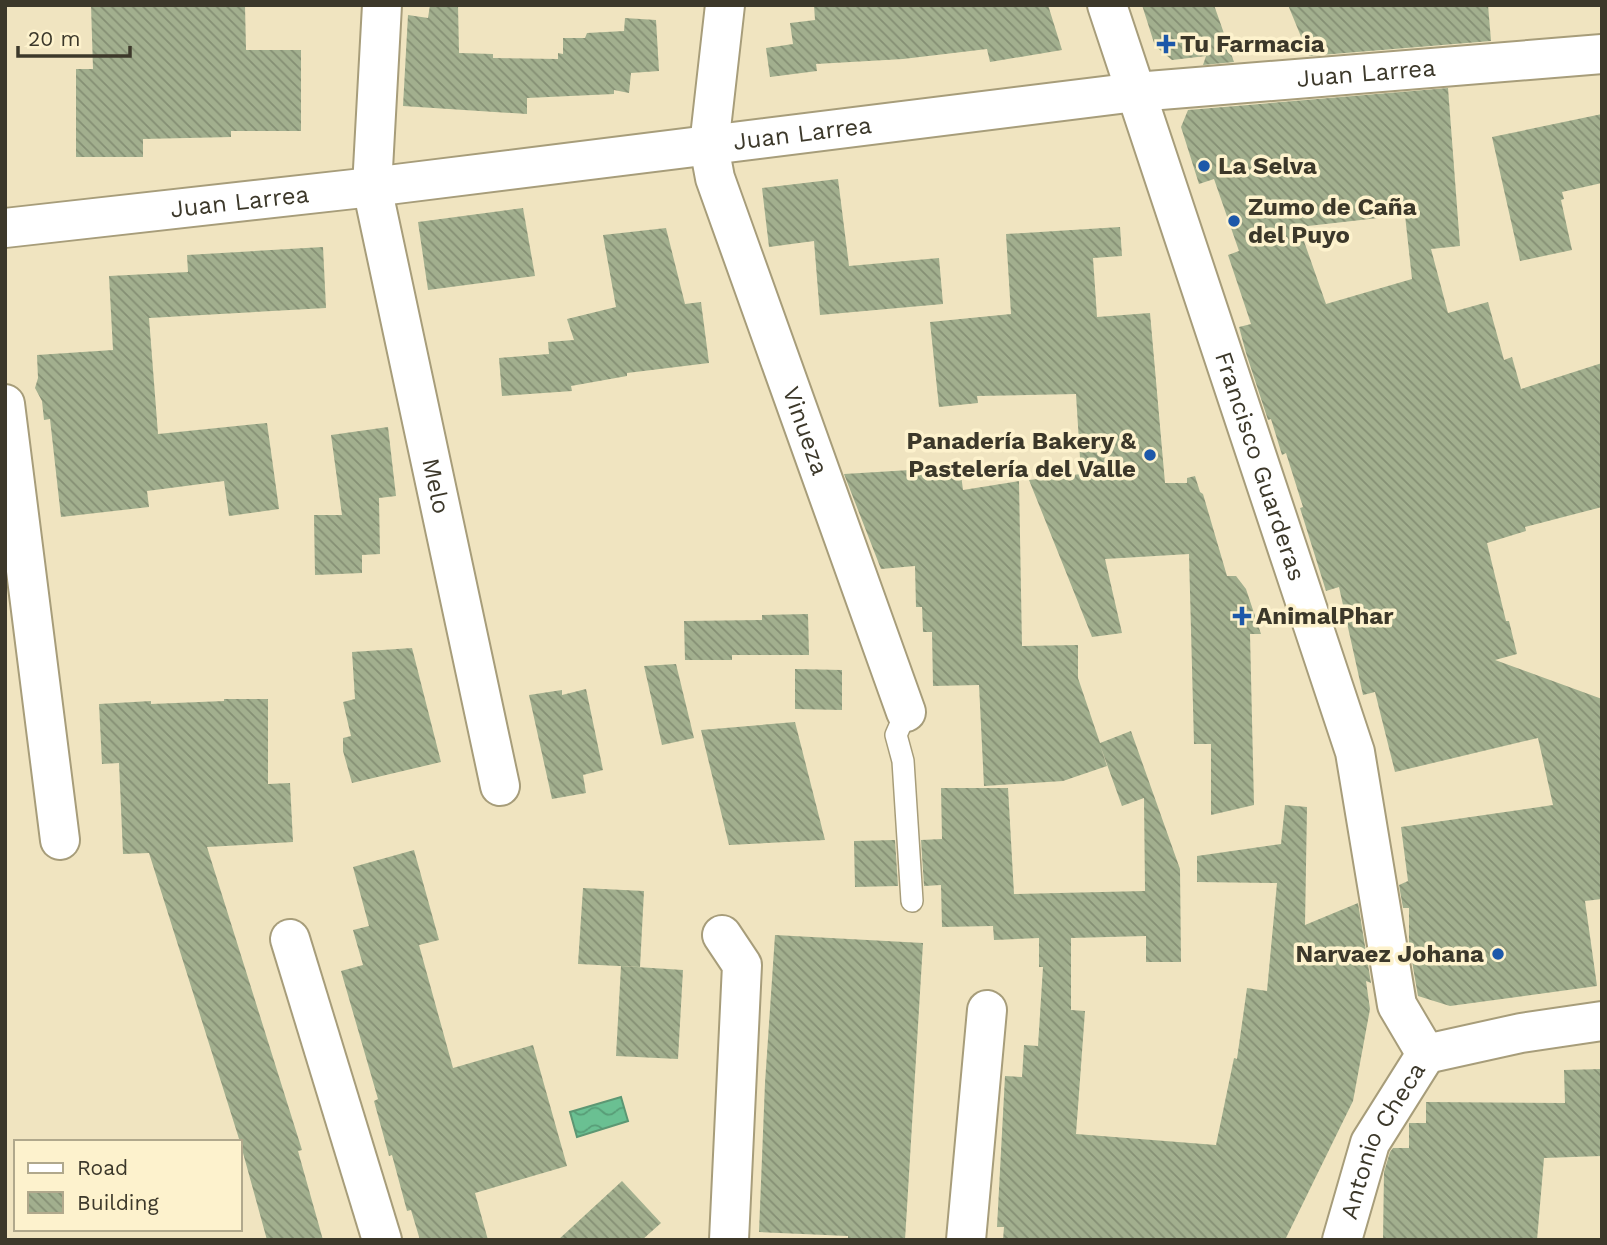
<svg xmlns="http://www.w3.org/2000/svg" width="1607" height="1245" viewBox="0 0 1607 1245" font-family="'Work Sans',sans-serif">
<defs>
<pattern id="water-waves" width="16" height="10" patternUnits="userSpaceOnUse" patternTransform="scale(1.75)"><rect width="16" height="10" fill="#6ac092"/><path d="M0 5q4-4 8 0t8 0" fill="none" stroke="#589d77"/></pattern>
<pattern id="building-back-hatch" width="6" height="6" patternUnits="userSpaceOnUse" patternTransform="scale(1.75)"><rect width="6" height="6" fill="#a2af8e"/><path d="M-1 5l2 2M0 0l6 6M5-1l2 2" fill="none" stroke="#858f74"/></pattern>
</defs>
<rect width="100%" height="100%" fill="#f0e4c0"/>
<path fill="url(#water-waves)" stroke="#5c9773" stroke-width="2" d="M621 1097 628 1121 577 1137 570 1112Z"/>
<g fill="url(#building-back-hatch)" fill-rule="evenodd">
<path d="M91 5H245L246 50H301V131H231V137L143 139V157H76V69H93Z"/>
<path d="M430 5H458L459 53 493 54V58L558 59V53L563 54V38H585L587 33 624 31 625 18 656 20 659 71 631 73 629 93 614 90V94L527 98V114L403 106 408 15 428 18Z"/>
<path d="M814 5H1048L1062 50 990 62 987 49 903 59 816 64 817 71 770 77 766 48 793 44 790 23 815 20Z"/>
<path d="M1142 5H1214L1234 62 1203 65 1206 56 1172 60 1155 46Z"/>
<path d="M1288 5H1488L1491 41 1309 56Z"/>
<path d="M1448 88 1460 246 1431 249 1448 313 1488 302 1504 360 1512 357 1521 389 1602 363V507L1525 527 1526 531 1487 543 1506 621H1509L1517 654 1495 660 1602 699V899L1585 901 1597 986 1450 1006 1418 996 1409 944V908H1403L1399 885 1408 881 1401 827 1553 805 1538 738 1395 772 1375 692 1363 695 1339 587 1326 591 1300 508 1303 507 1286 453 1282 455 1271 419 1268 420 1246 353 1239 327 1251 324 1228 255 1239 251 1214 179 1199 184 1181 127 1188 110ZM1405 215 1412 279 1326 304 1299 227Z"/>
<path d="M1602 114V183L1562 192 1564 199 1561 200 1572 250 1520 261 1492 137Z"/>
<path d="M838 179 849 266 939 258 943 304 820 315 814 241 769 247 762 188Z"/>
<path d="M523 208 535 276 428 290 418 222Z"/>
<path d="M1120 227 1122 256 1093 258 1097 317 1150 313 1165 483H1187V478L1195 476 1200 492 1203 494 1227 576H1236L1246 589 1261 634H1250L1254 805 1211 815V744H1194L1189 554 1105 559 1122 633 1092 637 1029 480 1081 474 1076 394 977 396 978 403 939 407 930 322 1011 314 1006 234Z"/>
<path d="M666 228 685 304 701 302 709 363 627 373V376L571 386 572 391 502 396 499 358 549 354 548 342 574 340 567 319 616 307 603 235Z"/>
<path d="M323 247 326 308 149 318 158 434 267 423 279 509 229 516 224 481 147 491 149 507 61 517 50 419 44 420 42 401 35 388 38 378 37 355 113 350 109 276 188 272 187 255Z"/>
<path d="M388 427 396 496 379 498 380 554 362 555V573L315 575 314 515H342L331 435Z"/>
<path d="M960 467 963 490 1019 481 1022 646 1078 645V678L1100 743 1131 731 1180 869 1181 962H1146V936L1071 938V1010L1085 1011 1076 1134 1216 1145 1234 1058 1237 1059 1247 988 1267 991 1277 883 1197 882V856L1281 844 1285 805 1307 807 1305 925 1358 903 1371 983 1366 981 1370 1009 1353 1101 1285 1240H1003L1004 1227H997L1005 1076 1022 1077 1024 1045 1038 1046 1043 967H1039V938L994 940 993 926 942 927 941 885 924 886 921 840 942 839 941 788H1008L1014 894 1145 891 1144 798 1122 806 1100 745 1107 766 1063 781 984 786 979 685 933 686 932 632H923L922 607H916L915 566 881 569 844 474Z"/>
<path d="M808 614 809 655H732V660H685L684 621 762 620V615Z"/>
<path d="M412 648 441 762 352 783 343 751V738L351 736 343 702 355 699 352 652Z"/>
<path d="M676 664 694 738 662 745 644 666Z"/>
<path d="M795 669 842 670V710L795 709Z"/>
<path d="M586 689 603 770 583 775 586 793 552 799 529 695 562 690V695Z"/>
<path d="M224 699H268V784L290 783 293 842 207 847 302 1150 298 1151 323 1240H267L240 1142 149 853 123 854 119 763 102 764 99 704 151 701V704L224 701Z"/>
<path d="M795 722 825 840 729 845 701 730Z"/>
<path d="M895 840 898 886 855 887 854 841Z"/>
<path d="M414 850 439 940 419 945 453 1068 533 1045 567 1166 475 1193 488 1240H420L411 1210 407 1211 392 1155 389 1156 374 1101 378 1099 341 971 363 965 353 930 369 926 353 867Z"/>
<path d="M583 888 644 891 640 967 578 964Z"/>
<path d="M775 935 923 943 905 1240H848V1236L759 1232 765 1083Z"/>
<path d="M621 966 683 970 678 1059 616 1056Z"/>
<path d="M1602 1069V1156L1544 1158 1537 1240H1383L1384 1172 1390 1152 1393 1148H1409V1123H1426V1102L1565 1103 1564 1070Z"/>
<path d="M622 1181 661 1223 642 1240H558Z"/>
</g>
<g fill="none" stroke-linecap="round" stroke-linejoin="round">
<defs>
<path id="lane" d="M906 712 896 735 903 761 912 901"/>
<g id="street">
<path id="s1" d="M382 5 372 187 500 786"/>
<path id="s2" d="M725 5 709 146 715 178 906 712"/>
<path id="s3" d="M5 228 372 187 1136 92 1602 54"/>
<path d="M5 404 60 840"/>
<path d="M722 935 742 965 729 1240"/>
<path d="M290 939 382 1240"/>
<path d="M966 1240 987 1010"/>
<path id="s4" d="M1342 1240 1370 1143 1426 1054"/>
</g>
<g id="secondary">
<path id="s5" d="M1107 5 1355 752 1397 1005 1426 1054 1521 1033 1602 1021"/>
</g>
</defs>
<use href="#lane" stroke="#a79d7a" stroke-width="24"/>
<use href="#street" stroke="#a79d7a" stroke-width="42"/>
<use href="#secondary" stroke="#a79d7a" stroke-width="42"/>
<use href="#lane" stroke="#fff" stroke-width="21"/>
<use href="#street" stroke="#fff" stroke-width="38"/>
<use href="#secondary" stroke="#fff" stroke-width="38"/>
</g>
<g fill="#1d58a9" stroke="#fdf2cd" stroke-width="2.5">
<path d="M1162.5 33.5h7v7h7v7h-7v7h-7v-7h-7v-7h7z"/>
<circle cx="1204" cy="166" r="7"/>
<circle cx="1234" cy="221" r="7"/>
<circle cx="1150" cy="455" r="7"/>
<path d="M1238.5 605.5h7v7h7v7h-7v7h-7v-7h-7v-7h7z"/>
<circle cx="1498" cy="954" r="7"/>
</g>
<g text-anchor="middle" stroke-width="7" stroke-linejoin="round" paint-order="stroke">
<g font-size="24" font-weight="bold" fill="#3c382a" stroke="#fdf2cd" text-anchor="start">
<text x="1180" y="52">Tu Farmacia</text>
<text x="1218" y="174">La Selva</text>
<text x="1248" y="215">Zumo de Caña<tspan x="1248" dy="28">del Puyo</tspan></text>
<text x="1136" y="449" text-anchor="end">Panadería Bakery &amp;<tspan x="1136" dy="28">Pastelería del Valle</tspan></text>
<text x="1256" y="624">AnimalPhar</text>
<text x="1484" y="962" text-anchor="end">Narvaez Johana</text>
</g>
<g font-size="24" fill="#3c382a" stroke="#fdf2cd">
<text dy="8" stroke="none"><textPath href="#s3" startOffset="1370">Juan Larrea</textPath></text>
<text dy="8" stroke="none"><textPath href="#s3" startOffset="803">Juan Larrea</textPath></text>
<text dy="8" stroke="none"><textPath href="#s3" startOffset="236">Juan Larrea</textPath></text>
<text dy="8" stroke="none"><textPath href="#s2" startOffset="443">Vinueza</textPath></text>
<text dy="8" stroke="none"><textPath href="#s5" startOffset="486">Francisco Guarderas</textPath></text>
<text dy="8" stroke="none"><textPath href="#s1" startOffset="488">Melo</textPath></text>
<text dy="8" stroke="none"><textPath href="#s4" startOffset="108">Antonio Checa</textPath></text>
</g>
</g>
<rect width="1607" height="1245" fill="none" stroke="#3c382a" stroke-width="14"/>
<rect x="14" y="1140" width="228" height="91" fill="#fdf2cd" stroke="#b0a88c" stroke-width="2"/>
<rect x="28" y="1163" width="35" height="10" fill="#ffffff" stroke="#b0a88c" stroke-width="2"/>
<text x="77" y="1175" font-size="21" fill="#3c382a">Road</text>
<rect x="28" y="1192" width="35" height="21" fill="url(#building-back-hatch)" stroke="#b0a88c" stroke-width="2"/>
<text x="77" y="1210" font-size="21" fill="#3c382a">Building</text>
<path d="M18 46v10h112v-10" fill="none" stroke="#3c382a" stroke-width="3.5"/>
<text x="28" y="46" font-size="21" fill="#3c382a" stroke="#fdf2cd" stroke-width="5" paint-order="stroke">20 m</text>
</svg>
